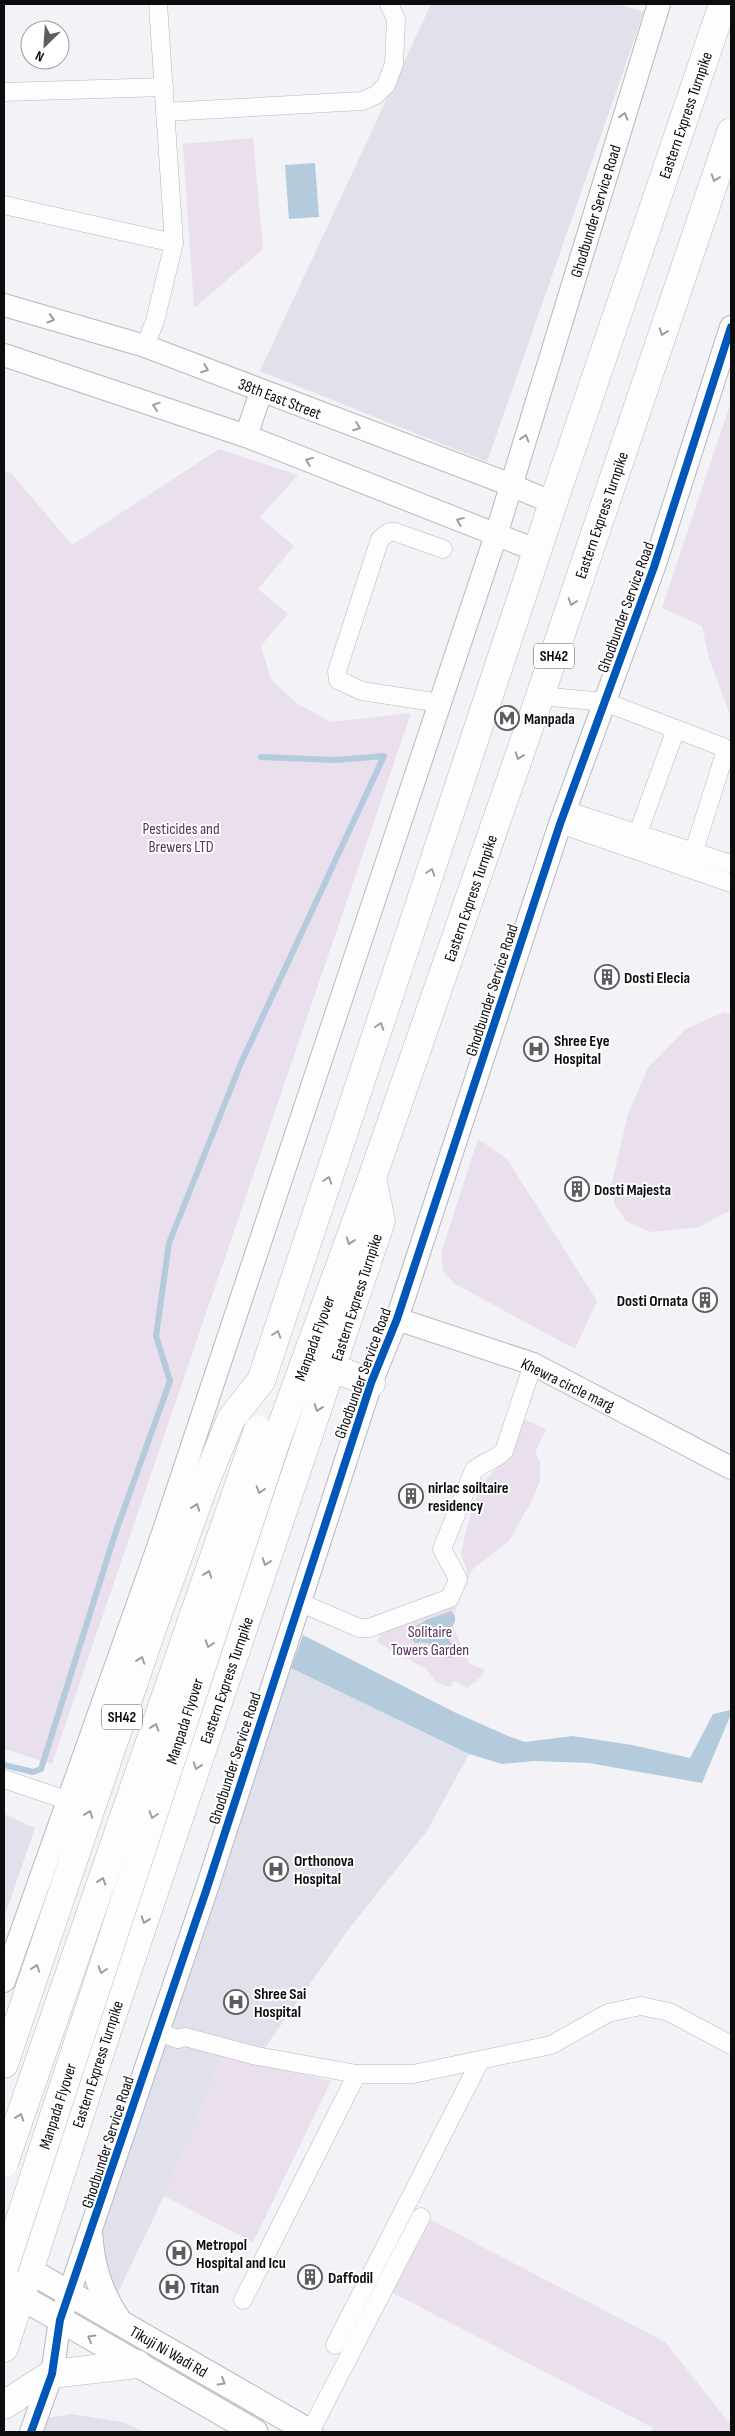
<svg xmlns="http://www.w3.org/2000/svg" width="735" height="2436" viewBox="0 0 735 2436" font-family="'Sofia Sans Condensed',sans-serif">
<rect width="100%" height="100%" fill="#f2f2f7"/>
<g fill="#e1e1ec">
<path d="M431 4H618L644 12 487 462 260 371Z"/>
<path d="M291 1668 469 1754 427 1831 348 1930 264 2049 167 2027Z"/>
<path d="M4 1814 35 1828 4 1918Z"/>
<path d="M162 2036 223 2055 164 2196 113 2303 93 2239Z"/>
<path d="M71 2414 122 2422 145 2432H37L41 2419Z"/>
</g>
<g fill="#eadfed">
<path d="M253 138 263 249 194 308 183 144Z"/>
<path d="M731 402V718L709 658 702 626 662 608Z"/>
<path d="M219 449 298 475 260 517 294 546 258 589 288 614 261 646 271 680 298 704 331 722 411 713 52 1764 4 1749V470L12 474 72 545Z"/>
<path d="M724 1012 731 1015V1210L699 1227 651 1232 626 1221 615 1205 611 1186 628 1114 648 1068 686 1029Z"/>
<path d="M478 1139 507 1159 597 1301 575 1349 455 1284 443 1271 441 1253Z"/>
<path d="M523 1419 546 1429 535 1453 540 1462V1481L531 1502 509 1541 472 1570 458 1601 452 1624 469 1663 485 1670 481 1677 467 1688 454 1681 450 1687 436 1682 426 1669 377 1642 382 1629 458 1595 467 1571 461 1553 469 1519 480 1487 496 1468 508 1459Z"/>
<path d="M223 2055 331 2081 253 2242 164 2196Z"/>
<path d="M429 2219 665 2342 731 2425V2432H651L653 2428 391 2292Z"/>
</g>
<g fill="#b3cbdd">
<path d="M315 163 319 217 289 219 285 165Z"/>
<path d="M451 1611 455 1616V1622L446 1635 453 1646V1658L442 1657C434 1645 429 1641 415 1643L411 1639 410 1630 426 1620Z"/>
<path d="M303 1635 454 1712 508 1736 525 1742 573 1736 632 1745 690 1758 713 1714 731 1710V1714L702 1783 589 1763 534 1761 502 1764 469 1754 291 1668Z"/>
</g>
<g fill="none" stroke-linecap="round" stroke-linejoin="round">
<path stroke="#b3cbdd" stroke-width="6" d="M4 1765 33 1772 41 1769 115 1534 170 1381 156 1336 169 1243 241 1063 384 756 335 760 261 757"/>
<defs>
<g id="minor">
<path d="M4 92 164 87"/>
<path d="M165 112 362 101 376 95 386 85 394 64 396 19 389 4"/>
<path d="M4 205 174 243"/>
<path d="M145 346 155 321 174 243 158 4"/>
<path d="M540 696 605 702 723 747 725 753 694 851"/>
<path d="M440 703 362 691 338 680 337 671 380 539 389 532H395L443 549"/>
<path d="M565 810 731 864"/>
<path d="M560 824 731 883"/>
<path d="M638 833 676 729"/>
<path d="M299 1602 359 1628H369L450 1598 458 1579 442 1549 474 1470C483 1462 496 1460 504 1451L533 1364"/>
<path d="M4 1779 69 1801"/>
<path d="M158 2032 178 2039 185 2037 257 2056 357 2074H413L551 2045 608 2013 641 2006 669 2012 731 2045"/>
<path d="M243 2300 357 2074"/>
<path d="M335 2345 480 2061"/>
<path d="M310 2432 421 2217"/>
</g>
<g id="tertiary">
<path d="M4 305 145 346 511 485 553 503"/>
<path d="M4 355 246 436 538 551"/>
<path d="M246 436 261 392"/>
<path d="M397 1319 533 1364 731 1468"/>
<path d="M4 1981 162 1536 496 535 659 4"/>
<path d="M31 2432 52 2374 60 2320 206 1891 371 1383 397 1319 560 824 654 567 731 327"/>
</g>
<g id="secondary">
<path d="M90 2237C92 2269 101 2295 119 2321"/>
<path d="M13 2261 310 2432"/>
<path d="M4 2287 255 2432"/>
</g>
<g id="primary">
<path d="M333 1368 371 1383"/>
<path d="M275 1444 372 1178 540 696 731 132"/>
<path d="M4 2064 152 1629 204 1485 231 1419 261 1381 553 503 723 4"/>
<path d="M4 2348 108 2028 381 1221 372 1178"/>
<path d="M4 2405 52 2374 137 2364"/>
</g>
</defs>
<use href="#minor" stroke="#b8b8bc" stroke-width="19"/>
<use href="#tertiary" stroke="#b8b8bc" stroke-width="24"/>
<use href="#secondary" stroke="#b8b8bc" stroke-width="27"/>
<use href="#primary" stroke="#b8b8bc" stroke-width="29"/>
<use href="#minor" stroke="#fdfdfe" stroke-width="18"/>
<use href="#tertiary" stroke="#fdfdfe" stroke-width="22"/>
<use href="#secondary" stroke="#fdfdfe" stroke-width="25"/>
<use href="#primary" stroke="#fdfdfe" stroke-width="28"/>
<defs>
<g id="primary-bridge">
<path d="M4 2163 258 1430"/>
<path d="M4 2268 275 1444"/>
</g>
</defs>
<use href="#primary-bridge" stroke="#b8b8bc" stroke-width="29" stroke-linecap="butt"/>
<use href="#primary-bridge" stroke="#fdfdfe" stroke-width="28"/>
<defs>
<path id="cycleway" d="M31 2432 52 2374 60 2320 206 1891 371 1383 397 1319 560 824 654 567 731 327"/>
</defs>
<use href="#cycleway" stroke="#fff" stroke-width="11"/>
<use href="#cycleway" stroke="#0057b8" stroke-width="8"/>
</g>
<defs><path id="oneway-chevron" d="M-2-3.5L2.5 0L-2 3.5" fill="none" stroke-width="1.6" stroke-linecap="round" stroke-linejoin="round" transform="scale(1.25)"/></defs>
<g stroke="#9d9d9e">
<use href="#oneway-chevron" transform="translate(624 116) rotate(-73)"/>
<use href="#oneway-chevron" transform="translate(715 178) rotate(109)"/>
<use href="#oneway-chevron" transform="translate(51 319) rotate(16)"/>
<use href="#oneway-chevron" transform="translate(663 332) rotate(109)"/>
<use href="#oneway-chevron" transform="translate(205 369) rotate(21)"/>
<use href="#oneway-chevron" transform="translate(156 406) rotate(-161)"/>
<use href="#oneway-chevron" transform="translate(357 427) rotate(20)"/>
<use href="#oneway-chevron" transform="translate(525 438) rotate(-73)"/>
<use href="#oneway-chevron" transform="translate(309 461) rotate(-158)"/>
<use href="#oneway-chevron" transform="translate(460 521) rotate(-158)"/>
<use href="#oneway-chevron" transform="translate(572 602) rotate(109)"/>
<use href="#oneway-chevron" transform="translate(519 756) rotate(109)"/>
<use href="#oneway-chevron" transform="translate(431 872) rotate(-72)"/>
<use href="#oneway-chevron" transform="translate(380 1026) rotate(-72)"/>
<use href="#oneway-chevron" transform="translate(328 1180) rotate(-72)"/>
<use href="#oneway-chevron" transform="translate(350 1241) rotate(110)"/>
<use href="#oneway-chevron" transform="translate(277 1334) rotate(-72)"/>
<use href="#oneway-chevron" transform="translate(318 1408) rotate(109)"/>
<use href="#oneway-chevron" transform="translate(260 1490) rotate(108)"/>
<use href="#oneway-chevron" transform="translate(196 1507) rotate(-70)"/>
<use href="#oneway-chevron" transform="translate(266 1562) rotate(109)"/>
<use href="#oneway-chevron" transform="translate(208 1574) rotate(-71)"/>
<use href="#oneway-chevron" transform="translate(209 1644) rotate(108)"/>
<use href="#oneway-chevron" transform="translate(141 1660) rotate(-71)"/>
<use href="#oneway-chevron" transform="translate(155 1727) rotate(-71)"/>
<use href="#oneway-chevron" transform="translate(197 1766) rotate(109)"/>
<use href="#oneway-chevron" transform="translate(89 1814) rotate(-71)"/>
<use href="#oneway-chevron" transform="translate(153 1815) rotate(108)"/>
<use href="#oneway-chevron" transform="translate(102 1881) rotate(-71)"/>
<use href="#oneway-chevron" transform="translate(145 1920) rotate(109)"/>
<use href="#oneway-chevron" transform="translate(36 1968) rotate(-71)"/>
<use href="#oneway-chevron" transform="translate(102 1970) rotate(108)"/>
<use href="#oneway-chevron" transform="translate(20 2117) rotate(-71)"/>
<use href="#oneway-chevron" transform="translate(91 2338) rotate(-150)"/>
<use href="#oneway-chevron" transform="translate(222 2382) rotate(30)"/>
</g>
<defs>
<symbol id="metro-ring" viewBox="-11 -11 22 22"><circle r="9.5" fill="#fff" stroke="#5c5d60" stroke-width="1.5"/><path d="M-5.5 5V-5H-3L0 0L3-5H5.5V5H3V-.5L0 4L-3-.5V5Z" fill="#5c5d60"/></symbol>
<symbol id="building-ring" viewBox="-11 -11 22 22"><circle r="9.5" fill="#fff" stroke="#5c5d60" stroke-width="1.5"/><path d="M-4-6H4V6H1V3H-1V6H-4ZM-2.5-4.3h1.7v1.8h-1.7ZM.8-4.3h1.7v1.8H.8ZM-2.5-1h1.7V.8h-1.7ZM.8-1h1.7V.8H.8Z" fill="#5c5d60"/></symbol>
<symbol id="hospital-ring" viewBox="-11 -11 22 22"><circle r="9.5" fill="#fff" stroke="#5c5d60" stroke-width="1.5"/><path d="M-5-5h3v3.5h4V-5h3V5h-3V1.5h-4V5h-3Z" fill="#5c5d60"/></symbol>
</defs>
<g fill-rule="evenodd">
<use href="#metro-ring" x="493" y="704" width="28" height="28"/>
<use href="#building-ring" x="593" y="963" width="28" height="28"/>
<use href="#hospital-ring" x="522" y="1035" width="28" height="28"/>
<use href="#building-ring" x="563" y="1175" width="28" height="28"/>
<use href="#building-ring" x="691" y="1286" width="28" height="28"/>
<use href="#building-ring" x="397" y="1482" width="28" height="28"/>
<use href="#hospital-ring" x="262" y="1855" width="28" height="28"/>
<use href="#hospital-ring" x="222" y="1988" width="28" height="28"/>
<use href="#hospital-ring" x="165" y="2239" width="28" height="28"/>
<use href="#building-ring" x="296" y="2263" width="28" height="28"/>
<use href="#hospital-ring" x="158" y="2273" width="28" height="28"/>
</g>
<g text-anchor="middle" stroke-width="4" stroke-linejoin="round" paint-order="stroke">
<g fill="#fff" stroke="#555657" stroke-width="1">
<rect x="534" y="643.5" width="40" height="25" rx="4"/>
<rect x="102" y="1704.5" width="40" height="25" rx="4"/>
</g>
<g font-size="15" font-weight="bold" fill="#0c0d0f">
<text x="554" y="661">SH42</text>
<text x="122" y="1722">SH42</text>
</g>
<g font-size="16" fill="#0c0d0f" stroke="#fff">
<text transform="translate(685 115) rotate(-71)" y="6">Eastern Express Turnpike</text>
<text transform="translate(595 211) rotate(-73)" y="6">Ghodbunder Service Road</text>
<text transform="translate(280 398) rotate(21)" y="6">38th East Street</text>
<text transform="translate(601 515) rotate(-71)" y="6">Eastern Express Turnpike</text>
<text transform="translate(625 607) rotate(-70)" y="6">Ghodbunder Service Road</text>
<text transform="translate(470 898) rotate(-71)" y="6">Eastern Express Turnpike</text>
<text transform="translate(491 990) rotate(-72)" y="6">Ghodbunder Service Road</text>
<text transform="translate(356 1297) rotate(-72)" y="6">Eastern Express Turnpike</text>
<text transform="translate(314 1338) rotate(-70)" y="6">Manpada Flyover</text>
<text transform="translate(362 1373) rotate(-70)" y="6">Ghodbunder Service Road</text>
<text transform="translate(568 1384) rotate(26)" y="6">Khewra circle marg</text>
<text transform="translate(226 1680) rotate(-71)" y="6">Eastern Express Turnpike</text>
<text transform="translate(184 1721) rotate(-72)" y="6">Manpada Flyover</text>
<text transform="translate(234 1758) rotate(-72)" y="6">Ghodbunder Service Road</text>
<text transform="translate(97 2064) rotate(-72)" y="6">Eastern Express Turnpike</text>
<text transform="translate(57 2106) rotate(-72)" y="6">Manpada Flyover</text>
<text transform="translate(107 2142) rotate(-72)" y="6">Ghodbunder Service Road</text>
<text transform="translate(169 2351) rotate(30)" y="6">Tikuji Ni Wadi Rd</text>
</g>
<g font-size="16" font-weight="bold" fill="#0c0d0f" stroke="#fff" text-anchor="start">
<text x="524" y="724">Manpada</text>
<text x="624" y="983">Dosti Elecia</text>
<text x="554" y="1046">Shree Eye<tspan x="554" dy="18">Hospital</tspan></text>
<text x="594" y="1195">Dosti Majesta</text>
<text x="688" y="1306" text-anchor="end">Dosti Ornata</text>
<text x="428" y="1493">nirlac soiltaire<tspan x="428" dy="18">residency</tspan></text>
<text x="294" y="1866">Orthonova<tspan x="294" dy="18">Hospital</tspan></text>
<text x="254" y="1999">Shree Sai<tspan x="254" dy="18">Hospital</tspan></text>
<text x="196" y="2250">Metropol<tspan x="196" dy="18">Hospital and Icu</tspan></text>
<text x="328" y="2283">Daffodil</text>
<text x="190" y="2293">Titan</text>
</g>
<g font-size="16" fill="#58325a" stroke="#fff">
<text x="181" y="834">Pesticides and<tspan x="181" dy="18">Brewers LTD</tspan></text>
<text x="430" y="1637">Solitaire<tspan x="430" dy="18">Towers Garden</tspan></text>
</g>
</g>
<rect width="735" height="2436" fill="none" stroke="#0c0d0f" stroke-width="10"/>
<g transform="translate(45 45) rotate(205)"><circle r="24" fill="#ffffff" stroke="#9e9e9f"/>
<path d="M0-4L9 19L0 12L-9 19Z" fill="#5c5d60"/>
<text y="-8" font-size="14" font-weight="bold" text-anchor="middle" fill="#0c0d0f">N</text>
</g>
</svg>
